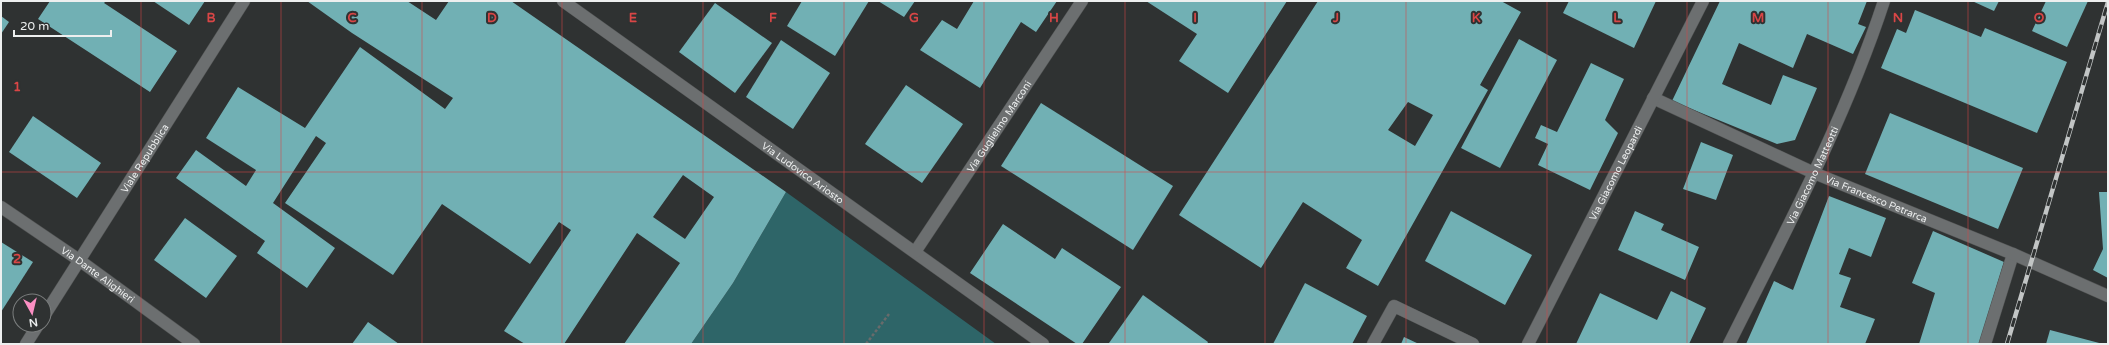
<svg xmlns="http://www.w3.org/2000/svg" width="2109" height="345" viewBox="0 0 2109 345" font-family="'Varela Round',sans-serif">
<rect width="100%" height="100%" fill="#2f3232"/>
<path fill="#2e6568" d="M786 192 996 344H691L733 283Z"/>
<g fill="#71b0b4" fill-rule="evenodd">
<path d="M50 1H106L104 3 177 51 150 92 38 19Z"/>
<path d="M153 1H205L189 25Z"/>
<path d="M307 1H407L436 20 449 1H511L786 192 733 283 691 344H624L680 263 637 233 564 344H525L504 331 571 230 559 222 530 264 442 204 393 275 285 203 326 143 316 136 273 203 335 248 307 288 257 253 265 241 176 178 196 150 246 186 256 170 206 138 238 87 305 128 360 47 445 109 453 98 352 33ZM683 175 714 197 685 239 653 217Z"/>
<path d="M802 1H869L835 56 787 26Z"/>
<path d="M878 1H915L904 17Z"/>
<path d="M974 1H1057L1036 32 1021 22 980 88 920 50 942 20 957 29Z"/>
<path d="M1146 1H1287L1228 93 1179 61 1197 34Z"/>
<path d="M1318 1H1501L1521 12 1480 85 1488 90 1378 286 1346 268 1362 240 1303 202 1261 268 1179 215ZM1408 102 1433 115 1415 146 1388 130Z"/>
<path d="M1569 1H1656L1634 48 1563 13Z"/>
<path d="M1720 1H1867L1858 24 1866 27 1853 54 1807 34 1793 68 1739 43 1722 84 1771 105 1783 75 1817 88 1795 140 1777 144 1672 101Z"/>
<path d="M1972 1H1999L1994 11Z"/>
<path d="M2046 1H2088L2067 47 2032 31Z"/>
<path d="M715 3 772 43 735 93 679 52Z"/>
<path d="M1915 10 1981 37 1985 28 2067 62 2037 133 1881 68 1897 29 1906 33Z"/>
<path d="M1 16 9 22 1 34Z"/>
<path d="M1519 39 1557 60 1500 168 1461 148Z"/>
<path d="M781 40 830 73 793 129 746 97Z"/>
<path d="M1591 63 1624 79 1605 120 1618 133 1590 190 1538 165 1548 144 1535 138 1541 125 1557 132Z"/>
<path d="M906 85 963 124 922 183 865 144Z"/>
<path d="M1041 103 1173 186 1133 250 1001 166Z"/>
<path d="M1890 113 2023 168 1998 229 1865 174Z"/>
<path d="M33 116 101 163 77 198 9 152Z"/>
<path d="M1701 142 1733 155 1716 200 1683 189Z"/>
<path d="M2099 192H2108V278L2093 270 2103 249Z"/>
<path d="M1829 196 1886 218 1871 257 1849 248 1839 274 1851 278 1840 307 1875 319 1865 344H1746L1774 281 1793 290Z"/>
<path d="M1451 211 1532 255 1505 305 1425 261Z"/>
<path d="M1635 211 1664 224 1661 230 1699 247 1685 280 1618 250Z"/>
<path d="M185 218 237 256 206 298 154 260Z"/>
<path d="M1003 224 1055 259 1062 248 1121 287 1082 344H1077L970 273Z"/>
<path d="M1933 231 2004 262 1979 344H1919L1935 293 1912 283Z"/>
<path d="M1 242 33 262 1 312Z"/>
<path d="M1305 283 1367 316 1352 344H1273Z"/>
<path d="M1671 291 1706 308 1689 344H1576L1600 293 1657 320Z"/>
<path d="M1143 295 1208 342 1207 344 1109 343Z"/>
<path d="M368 322 399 344H352Z"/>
<path d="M2050 330 2103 344H2046Z"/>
<path d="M1404 337 1419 344H1401Z"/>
</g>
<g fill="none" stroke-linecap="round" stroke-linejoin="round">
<defs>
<path id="service" d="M1985 344 2013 254"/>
<g id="minor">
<path id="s1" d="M563 1 1043 344"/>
<path id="s2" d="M1653 98 1814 173 2013 254 2108 296"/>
<path id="s3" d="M1 207 79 260 194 344"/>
<path id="s4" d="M915 252 1082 1"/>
<path d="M1373 344 1394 306 1473 344"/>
<path id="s5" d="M1528 344 1703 1"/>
<path id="s6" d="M1729 344C1785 232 1845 120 1884 1"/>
</g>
<g id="tertiary">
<path id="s7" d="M44 316 244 1"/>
<path d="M26 344 38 325"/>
</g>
</defs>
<use href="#service" stroke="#4f5151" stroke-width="13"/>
<use href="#minor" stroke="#4f5151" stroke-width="13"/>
<use href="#tertiary" stroke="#4f5151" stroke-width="13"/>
<path stroke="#686b6b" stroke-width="2.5" stroke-dasharray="3 2" stroke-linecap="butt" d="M866 344 889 314"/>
<use href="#service" stroke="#6c6f70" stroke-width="12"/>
<use href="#minor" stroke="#6c6f70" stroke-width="12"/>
<use href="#tertiary" stroke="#6c6f70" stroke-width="12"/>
<defs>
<path id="rail" d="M2007 344 2108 2"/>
</defs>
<use href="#rail" stroke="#c2c5c5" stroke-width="4.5"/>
<use href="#rail" stroke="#2f3232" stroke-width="3" stroke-dasharray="9" stroke-linecap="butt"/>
</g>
<path fill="none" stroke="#d94646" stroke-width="1" stroke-opacity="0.55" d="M141 1V344M281 1V344M422 1V344M562 1V344M703 1V344M844 1V344M984 1V344M1125 1V344M1265 1V344M1406 1V344M1547 1V344M1687 1V344M1828 1V344M1968 1V344M1 172H2108"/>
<g text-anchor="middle" stroke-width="4" stroke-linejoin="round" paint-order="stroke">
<g font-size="10" fill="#edefef" stroke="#2f3232">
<text dy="4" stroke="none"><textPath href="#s4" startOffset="151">Via Guglielmo Marconi</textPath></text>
<text dy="4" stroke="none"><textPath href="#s7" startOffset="187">Viale Repubblica</textPath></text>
<text dy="4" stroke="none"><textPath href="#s1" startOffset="295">Via Ludovico Ariosto</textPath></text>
<text dy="4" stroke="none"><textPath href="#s5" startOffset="192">Via Giacomo Leopardi</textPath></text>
<text dy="4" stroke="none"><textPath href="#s6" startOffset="188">Via Giacomo Matteotti</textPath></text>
<text dy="4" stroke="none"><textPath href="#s2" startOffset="245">Via Francesco Petrarca</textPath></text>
<text dy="4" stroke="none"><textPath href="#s3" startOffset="118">Via Dante Alighieri</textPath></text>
</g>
</g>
<g font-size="13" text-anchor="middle" font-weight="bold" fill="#d94646" stroke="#2f3232" stroke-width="4" stroke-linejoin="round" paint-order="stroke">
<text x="211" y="22">B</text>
<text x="352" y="22">C</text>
<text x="492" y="22">D</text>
<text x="633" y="22">E</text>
<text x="773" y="22">F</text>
<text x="914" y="22">G</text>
<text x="1054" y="22">H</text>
<text x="1195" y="22">I</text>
<text x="1336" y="22">J</text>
<text x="1476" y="22">K</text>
<text x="1617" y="22">L</text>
<text x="1758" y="22">M</text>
<text x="1898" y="22">N</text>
<text x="2039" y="22">O</text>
<text x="17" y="91">1</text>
<text x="17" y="263">2</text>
</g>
<rect width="2109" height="345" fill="none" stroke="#edefef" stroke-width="4"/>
<g transform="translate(32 313) rotate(172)"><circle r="19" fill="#2f3232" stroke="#7b7e7e"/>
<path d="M0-3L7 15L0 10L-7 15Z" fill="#fb8fc3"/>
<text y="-6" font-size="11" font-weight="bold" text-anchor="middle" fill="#edefef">N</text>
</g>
<path d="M14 30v6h97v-6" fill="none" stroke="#edefef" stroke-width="2"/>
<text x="20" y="30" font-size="12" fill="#edefef" stroke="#2f3232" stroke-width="3" paint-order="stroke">20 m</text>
</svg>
